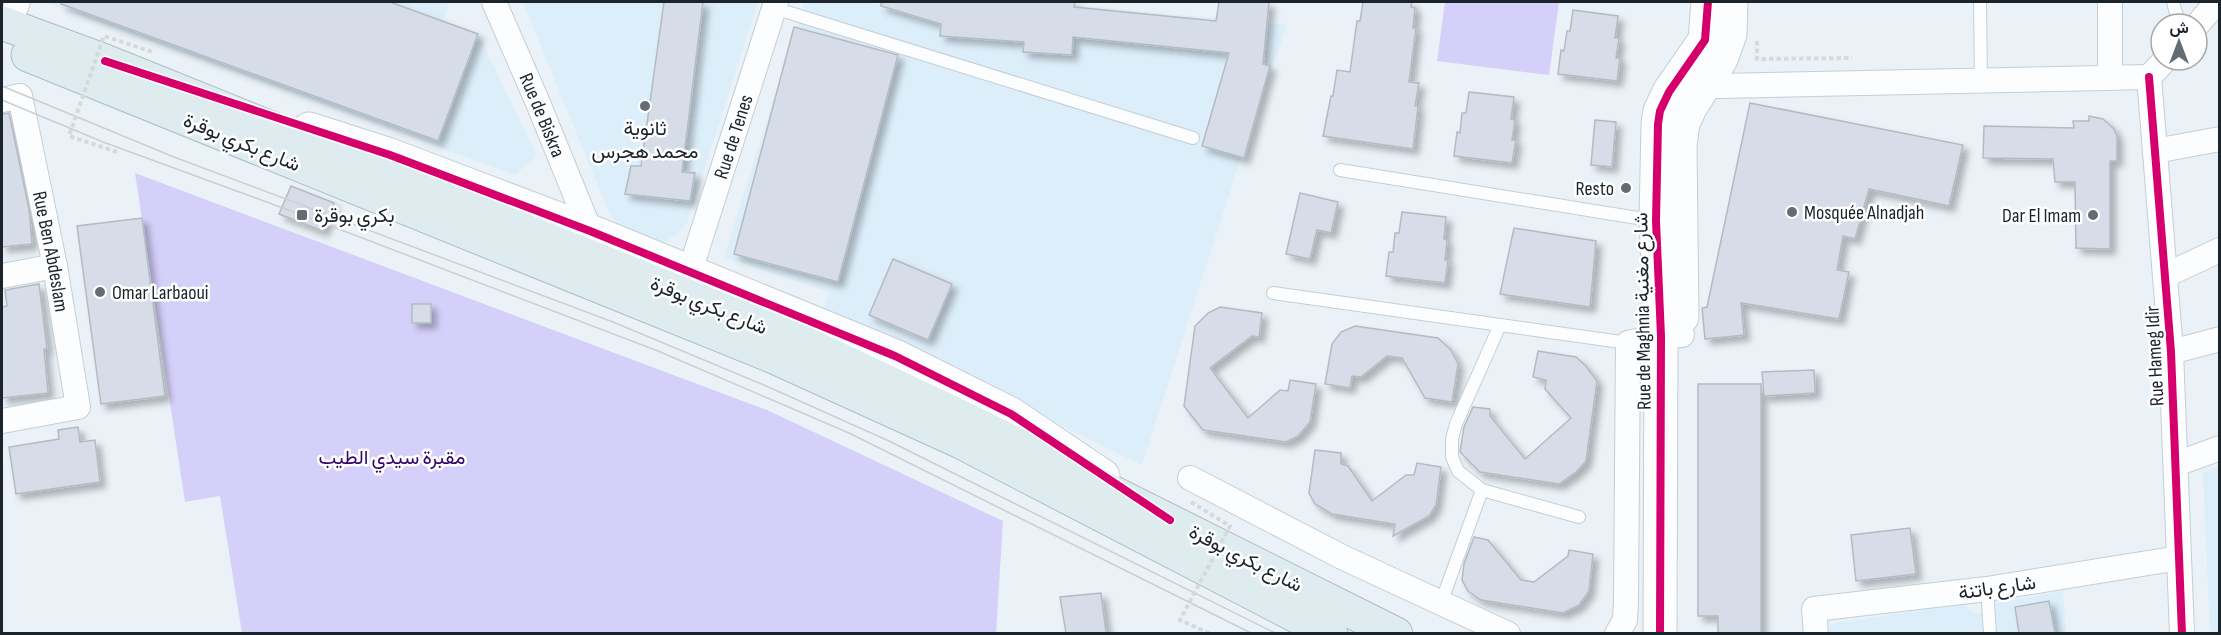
<svg xmlns="http://www.w3.org/2000/svg" width="2221" height="635" viewBox="0 0 2221 635" font-family="'Sofia Sans Condensed',Vazirmatn,sans-serif">
<defs>
<filter id="shadow"><feDropShadow dx="5.5" dy="5.5" stdDeviation="3" flood-color="#0004"/></filter>
</defs>
<rect width="100%" height="100%" fill="#eaf2f7"/>
<g fill="#dceefa">
<path d="M44 2H449L443 22 478 34 537 156 515 175Z"/>
<path d="M523 2H758L687 223 676 235 663 243 645 245 620 232 608 210Z"/>
<path d="M804 2H869L882 5 884 2H1041L1287 25 1236 173 1142 465 869 332 824 307 829 292 724 257Z"/>
<path d="M2219 466V633H2210L2203 473Z"/>
<path d="M2063 591 2066 633 1826 634 1827 627 1831 624 1964 604 1974 614 1991 612 1995 603Z"/>
</g>
<g fill="#d5d0fa">
<path d="M1445 2H1559L1549 75 1437 61Z"/>
<path d="M135 173 767 410 1003 521 996 633H242L220 496 185 502Z"/>
</g>
<g fill="#d6dde9" stroke="#b5bac1" stroke-width="1.5" filter="url(#shadow)">
<path d="M62 2H390L478 34 438 141 61 4Z"/>
<path d="M664 2H703L682 172 695 173 690 201 625 194 631 166H641Z"/>
<path d="M881 2H1075L1074 7 1216 21 1219 2H1269L1263 64 1270 66 1244 158 1202 146 1229 53 1073 37 1072 55 1023 52 1024 42 940 36 941 24 881 6Z"/>
<path d="M1363 2H1412L1411 7 1415 8 1413 28H1416L1409 82 1419 83 1415 106H1418L1413 149 1323 136 1331 96H1333L1337 70 1350 72 1357 21H1360Z"/>
<path d="M1573 10 1618 16 1615 38H1619L1616 58H1620L1617 81 1558 74 1561 50 1564 51 1567 31H1570Z"/>
<path d="M794 27 898 55 838 282 734 254Z"/>
<path d="M1469 92 1514 97 1511 119 1515 120 1512 140H1516L1512 163 1454 156 1457 132 1460 133 1462 113H1466Z"/>
<path d="M1750 103 1963 145 1949 206 1869 189 1855 239 1843 236 1837 270 1849 272 1839 319 1741 303 1744 335 1705 339 1702 308 1707 307Z"/>
<path d="M9 113 29 209 32 244 2 247V114Z"/>
<path d="M2089 116 2103 119 2114 129 2117 136V161H2110V249L2076 248 2075 182H2055L2053 159 1983 158 1984 126 2074 128 2073 121H2089Z"/>
<path d="M1595 120 1616 122 1612 167 1591 165Z"/>
<path d="M291 186 334 203 323 231 279 214Z"/>
<path d="M1300 193 1338 202 1331 233 1317 230 1310 259 1286 254Z"/>
<path d="M1402 212 1446 217 1444 239 1447 240 1445 260H1448L1445 283 1386 276 1389 252H1393L1395 233H1399Z"/>
<path d="M142 218 165 396 101 404 77 226Z"/>
<path d="M1514 228 1596 241 1590 307 1500 294Z"/>
<path d="M893 259 952 284 928 340 869 315Z"/>
<path d="M39 284 47 349H44L48 393 2 398V307L7 306 5 290Z"/>
<rect x="412" y="304" width="19" height="19"/>
<path d="M1220 307 1262 313 1259 337 1252 336 1210 368 1248 418 1280 390 1288 391 1290 380 1316 384 1310 422 1298 436 1286 442 1203 430 1184 406 1195 326 1208 313Z"/>
<path d="M1355 326 1438 338 1451 350 1458 364 1452 402 1425 398 1402 358 1387 356 1361 377 1352 376 1350 388 1325 384 1332 344 1341 332Z"/>
<path d="M1538 351 1576 357 1586 366 1597 381 1586 461 1576 472 1559 484 1480 472 1460 452 1464 427 1473 407 1490 409V416L1525 459 1571 418 1545 389 1546 380 1533 377Z"/>
<path d="M1814 370 1815 393 1764 396 1762 372Z"/>
<path d="M1698 384H1761V633H1718V616H1698Z"/>
<path d="M78 427 80 442 95 440 100 482 16 494 9 447 59 439 58 430Z"/>
<path d="M1315 450 1341 453V464L1348 466 1372 501 1406 475H1414L1417 463 1441 467 1436 505 1429 516 1393 536 1395 524 1332 514 1315 504 1309 493Z"/>
<path d="M1910 528 1916 574 1856 581 1851 535Z"/>
<path d="M1474 537 1488 540 1521 580 1534 582 1568 556 1569 550 1593 554 1589 591 1579 605 1563 613 1481 600 1468 591 1462 580 1464 564Z"/>
<path d="M1101 593 1106 633H1066L1060 597Z"/>
<path d="M2049 601 2055 633H2019L2015 607Z"/>
</g>
<g fill="none" stroke-linecap="round" stroke-linejoin="round">
<defs>
<g id="lane">
<path d="M1980 2 1981 81"/>
<path d="M2173 2 2179 24"/>
<path d="M774 8 1193 138"/>
<path d="M1340 170 1656 221"/>
<path d="M1273 293 1628 343"/>
<path d="M1500 325 1456 424 1452 439V457L1458 471 1482 490 1579 517"/>
<path d="M1987 589 1990 634"/>
<path d="M1441 603 1482 490"/>
</g>
<g id="street">
<path id="s1" d="M494 2 538 103 590 231"/>
<path d="M2110 2V78"/>
<path d="M9 25 18 2"/>
<path d="M2197 25 2217 2"/>
<path d="M1695 75 1718 86 2149 77"/>
<path d="M2149 77 2171 352 2182 634"/>
<path d="M2149 77 2165 60"/>
<path id="s2" d="M2 100 20 96 55 266 78 407 2 421"/>
<path d="M2155 151 2220 139"/>
<path id="s3" d="M690 271 776 2"/>
<path d="M2166 275 2220 250"/>
<path d="M2 276 55 266"/>
<path d="M2171 352 2220 339"/>
<path d="M2176 464 2220 448"/>
<path d="M1190 478 1342 557 1508 634"/>
<path d="M1617 634 1625 620 1626 601 1628 343 1661 336 1682 335"/>
<path d="M1816 634 1814 609 1987 589 2179 558"/>
</g>
<g id="secondary">
<path d="M309 129 390 155 590 231 895 356 1011 414 1103 476"/>
<path d="M1682 317 1680 145 1683 123 1690 108 1721 59 1730 34 1731 2"/>
<path d="M1660 634 1661 336 1656 221 1658 124 1660 111 1669 92 1705 40 1708 2"/>
</g>
<g id="highway">
<path d="M2 23 105 61 807 344 974 423 1396 634"/>
<path d="M28 55 774 357 961 442 1331 634"/>
</g>
</defs>
<use href="#lane" stroke="#c6ced3" stroke-width="14"/>
<use href="#street" stroke="#c6ced3" stroke-width="26"/>
<use href="#secondary" stroke="#c6ced3" stroke-width="35"/>
<use href="#highway" stroke="#abbdc3" stroke-width="35"/>
<path stroke="#d6d9db" stroke-width="4" stroke-dasharray="4.5 3" stroke-linecap="butt" d="M1757 41V59L1852 58"/>
<use href="#lane" stroke="#fcfdfe" stroke-width="12"/>
<use href="#street" stroke="#fcfdfe" stroke-width="24"/>
<use href="#secondary" stroke="#fcfdfe" stroke-width="33"/>
<use href="#highway" stroke="#deecef" stroke-width="33"/>
<g stroke="#ccced0" stroke-width="1.5">
<path d="M2 86 174 157 613 322 764 385 889 441 1277 634"/>
<path d="M2 100 103 142 302 215 658 351 849 433 1253 634"/>
</g>
<g stroke="#d6d9db" stroke-width="4" stroke-dasharray="4.5 3" stroke-linecap="butt">
<path d="M117 152 69 136 104 36 153 52"/>
<path d="M1191 502 1230 526 1180 620 1211 634"/>
</g>
<defs>
<g id="cycleway">
<path d="M105 61 390 155 590 231 895 356 1011 414 1170 520"/>
<path d="M2149 77 2171 352 2182 634"/>
<path d="M1660 634 1661 336 1656 221 1658 124 1660 111 1669 92 1705 40 1708 2"/>
</g>
</defs>
<use href="#cycleway" stroke="#fff" stroke-width="11"/>
<use href="#cycleway" stroke="#d6006c" stroke-width="8"/>
</g>
<g fill="#636c72" stroke="#fff" stroke-width="2">
<circle cx="645" cy="106" r="6"/>
<circle cx="1626" cy="188" r="6"/>
<circle cx="1792" cy="212" r="6"/>
<rect x="296" y="209" width="12" height="12" rx="3"/>
<circle cx="2093" cy="215" r="6"/>
<circle cx="100" cy="292" r="6"/>
</g>
<g text-anchor="middle" stroke-width="5" stroke-linejoin="round" paint-order="stroke">
<g font-size="20" fill="#1b242b" stroke="#fff">
<text dy="7" stroke="none"><textPath href="#s1" startOffset="123">Rue de Biskra</textPath></text>
<text dy="7" stroke="none"><textPath href="#s3" startOffset="141">Rue de Tenes</textPath></text>
<text transform="translate(242 142) rotate(22)" y="7">شارع بكري بوقرة</text>
<text dy="7" stroke="none"><textPath href="#s2" startOffset="177">Rue Ben Abdeslam</textPath></text>
<text transform="translate(709 305) rotate(22)" y="7">شارع بكري بوقرة</text>
<text transform="translate(1642 311) rotate(-91)" y="7">Rue de Maghnia شارع مغنية</text>
<text transform="translate(2154 356) rotate(-93)" y="7">Rue Hameg Idir</text>
<text transform="translate(1246 558) rotate(27)" y="7">شارع بكري بوقرة</text>
<text transform="translate(1997 587) rotate(-8)" y="7">شارع باتنة</text>
</g>
<g font-size="20" fill="#1b242b" stroke="#fff" text-anchor="start">
<text x="645" y="135" text-anchor="middle">ثانوية<tspan x="645" dy="23">محمد هجرس</tspan></text>
<text x="1614" y="195" text-anchor="end">Resto</text>
<text x="1804" y="219">Mosquée Alnadjah</text>
<text x="314" y="222">بكري بوقرة</text>
<text x="2081" y="222" text-anchor="end">Dar El Imam</text>
<text x="112" y="299">Omar Larbaoui</text>
</g>
<g font-size="20" fill="#33056d" stroke="#fff">
<text x="392" y="464">مقبرة سيدي الطيب</text>
</g>
</g>
<rect width="2221" height="635" fill="none" stroke="#1b242b" stroke-width="6"/>
<g transform="translate(2179 42)"><circle r="28" fill="#ffffff" stroke="#a4a7aa" stroke-width="1.5"/>
<path d="M0-4.5L10 22L0 15L-10 22Z" fill="#636c72"/>
<text y="-9" font-size="16" font-weight="bold" text-anchor="middle" fill="#1b242b">ش</text>
</g>
</svg>
